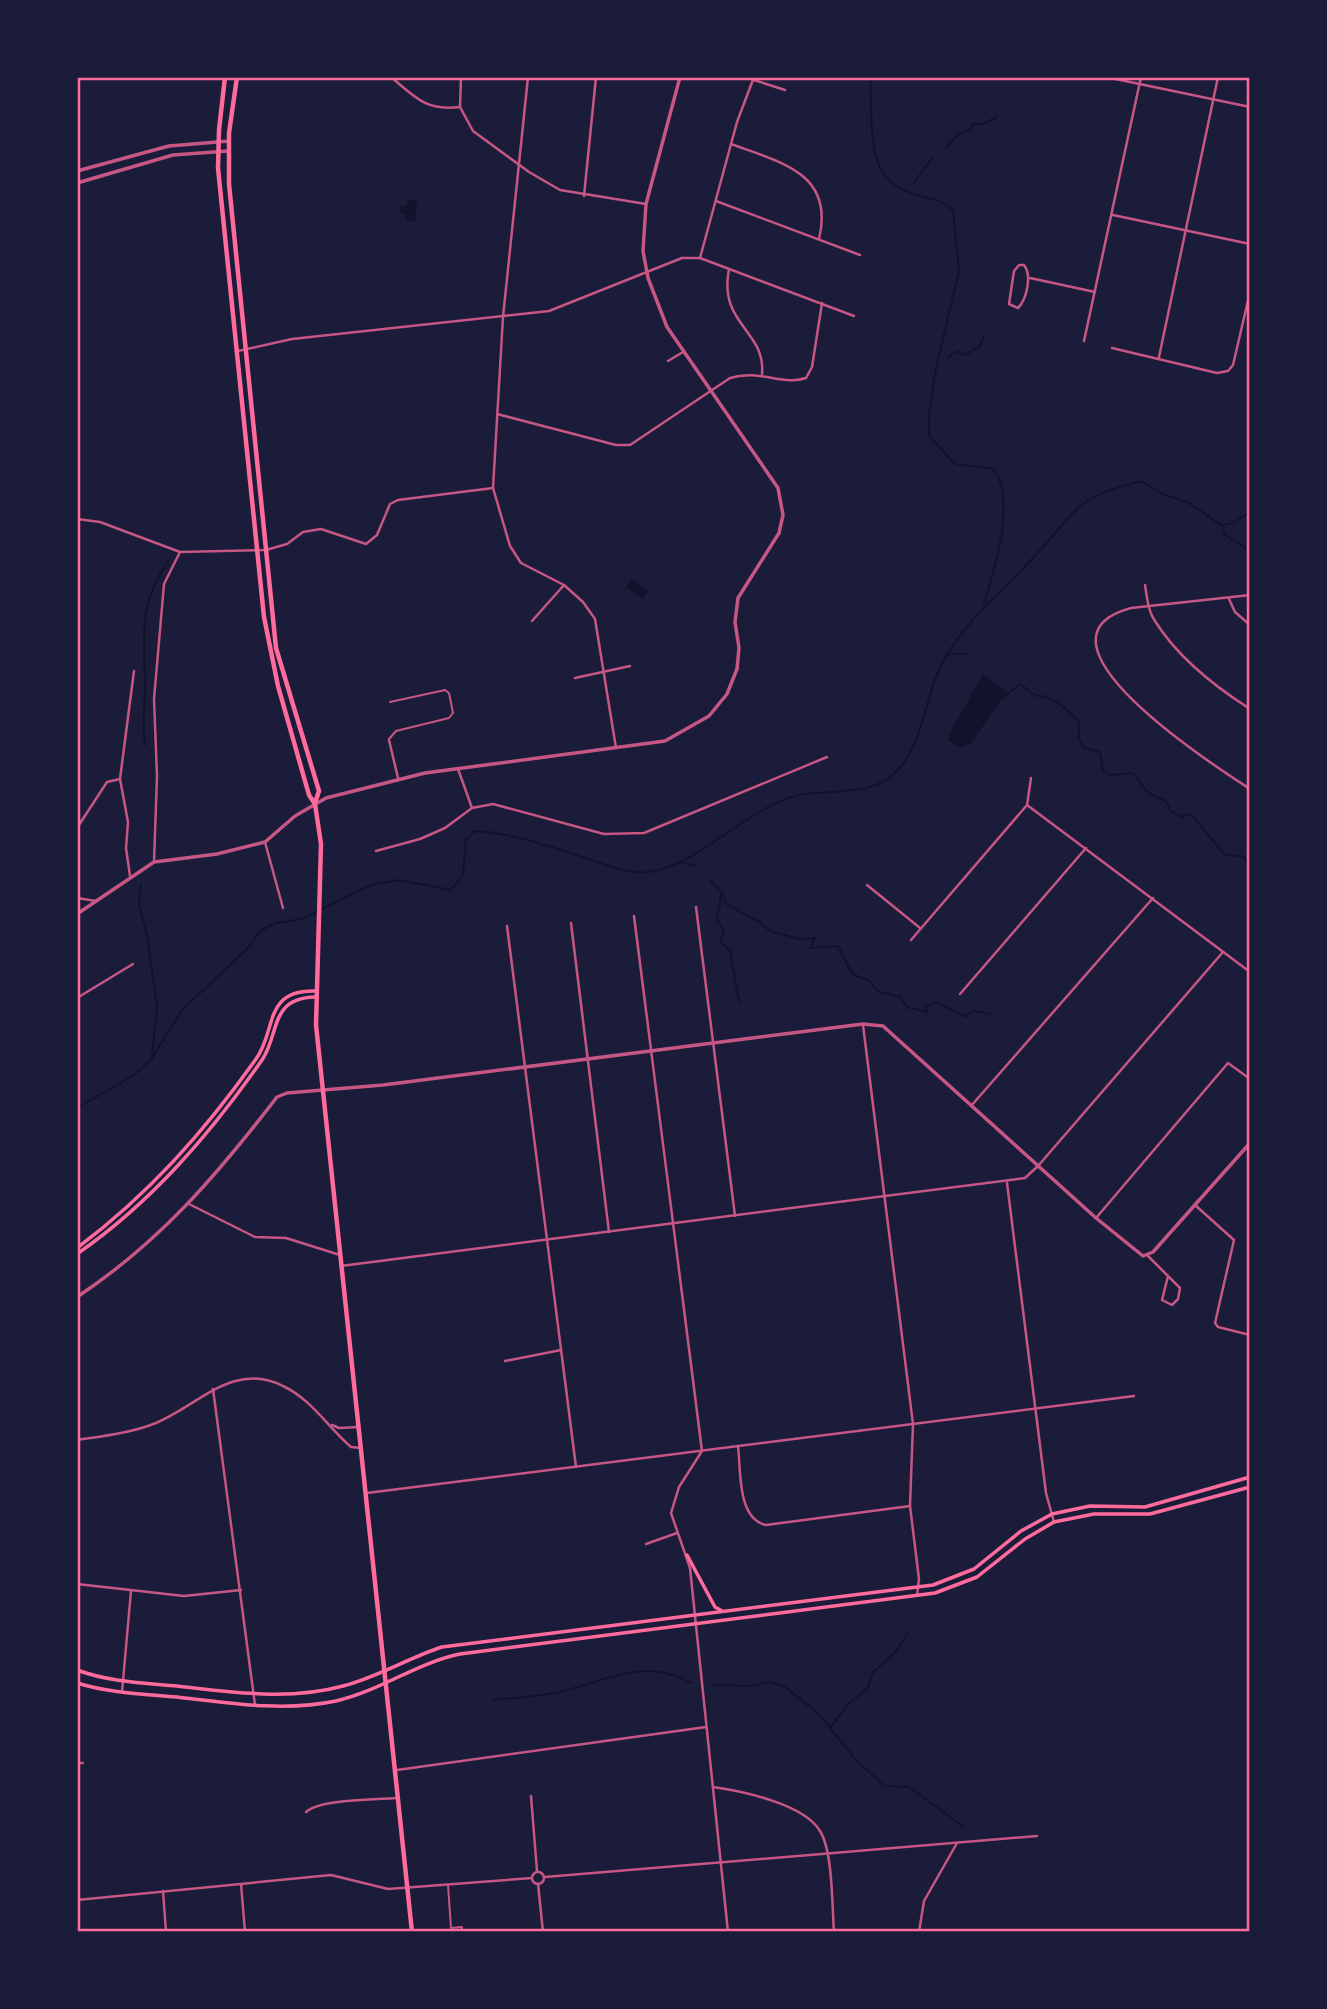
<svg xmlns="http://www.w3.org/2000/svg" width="1327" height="2009" viewBox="0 0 1327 2009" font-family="Commissioner,sans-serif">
<rect width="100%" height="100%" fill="#1b1b3a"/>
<g fill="#12122b">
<path d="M409 199 417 201 415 221 405 220V214L399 212 400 207 406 206Z"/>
<path d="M631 579 648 590 643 599 626 587Z"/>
<path d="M983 674 1007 692 971 743 960 747 948 741 951 731Z"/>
</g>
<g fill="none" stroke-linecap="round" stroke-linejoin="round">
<g stroke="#12122b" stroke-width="2">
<path d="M870 77C874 112 863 166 898 187 915 198 938 196 953 210L959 272 937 363 929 412V436L955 464 994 469C1016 501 995 569 984 603"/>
<path d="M946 148 958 134 972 129V124H983L997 117"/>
<path d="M914 183 932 158"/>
<path d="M947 358 957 351 965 355 980 346 984 337"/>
<path d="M1223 525 1224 534 1250 551"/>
<path d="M948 654H968"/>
<path d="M1003 698 1020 684 1036 696C1052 694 1068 711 1079 721V739L1084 748 1100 752 1103 771 1110 775 1133 773 1149 794 1165 800 1171 811 1181 817 1191 814 1225 855 1242 856 1250 864"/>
<path d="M145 745C142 725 145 705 145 685 144 637 138 604 168 561"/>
<path d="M680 862 695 866"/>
<path d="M711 881 722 892 726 904 760 922 770 931 799 939 815 938 810 948 838 946 852 974 870 981 877 991 900 997 907 1007 927 1012 925 1006 936 1002 966 1017 972 1011 990 1014"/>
<path d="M141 885 139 905 147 935 157 1007 152 1055"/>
<path d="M721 895 717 920 724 932 720 942 730 950 739 1002"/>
<path d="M77 1108 134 1075 152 1058 182 1010 249 947 260 931 276 923 302 919 371 885 399 880 451 890 463 875 466 839 475 831C513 833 552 847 588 859 606 865 630 875 649 872 697 866 746 810 794 796 828 787 872 800 899 769 922 742 925 703 938 672 959 626 999 594 1032 559 1048 543 1062 523 1078 508 1096 492 1119 487 1141 481L1163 494 1189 503 1221 525 1232 523 1250 513"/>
<path d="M714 1685 749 1686 769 1682 784 1686 819 1714 855 1759 880 1782 885 1786 909 1787 964 1827"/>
<path d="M493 1700C515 1697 538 1697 559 1692 605 1682 643 1656 691 1683"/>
<path d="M831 1727 848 1704 867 1689 873 1672 895 1653 908 1633"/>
</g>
<g stroke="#c65784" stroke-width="2">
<path d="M389 739 396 731 449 718 453 713 449 693 445 690 390 702"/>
<path d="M448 1885 451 1928 462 1927V1932"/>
</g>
<g stroke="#c65784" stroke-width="2.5">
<path d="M391 77C416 98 426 111 460 107"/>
<path d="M461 77 460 107 473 131 529 172 560 190 646 204"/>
<path d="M528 77 503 317 493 488 510 546 521 563 564 585 583 602 595 619 616 748"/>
<path d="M1106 77 1250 107"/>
<path d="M754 80 785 90"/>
<path d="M731 144C780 162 835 173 819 239"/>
<path d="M584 196 596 77"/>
<path d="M716 201 860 255"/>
<path d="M1113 215 1250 244"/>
<path d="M700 258 737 122 754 77"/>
<path d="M1019 265H1024C1032 275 1027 299 1018 308L1009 304 1014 271Z"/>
<path d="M729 269C718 325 766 330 762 374"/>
<path d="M1030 278 1095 292"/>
<path d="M1084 341 1141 77"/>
<path d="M1112 348 1217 373 1228 371 1233 365 1250 292"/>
<path d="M238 351 292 339 549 311 682 258H700L854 316"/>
<path d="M1159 357 1218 77"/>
<path d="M668 361 683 352"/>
<path d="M497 414 616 445H630L730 378C759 369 784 386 806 378L812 367 822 303"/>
<path d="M77 519 100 522 180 552 266 550 287 544 303 532 321 529 366 544 377 535 390 504 398 500 493 488"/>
<path d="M1145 585C1147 597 1148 611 1155 621 1178 658 1214 686 1250 709"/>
<path d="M1250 595 1131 608C1016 639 1216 767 1250 789"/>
<path d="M1229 599 1235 612 1250 625"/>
<path d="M532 621 564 585"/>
<path d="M575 678 630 666"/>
<path d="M389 740 398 778"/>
<path d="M458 769 472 808"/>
<path d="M1031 778 1027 805 1250 972"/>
<path d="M77 828 107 782 120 779"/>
<path d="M265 842 283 908"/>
<path d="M376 851 420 839 445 828 472 808 493 804 604 834 644 833 827 757"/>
<path d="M154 862 157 776 154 699 164 584 180 552"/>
<path d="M130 876 126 848 128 822 120 779 134 671"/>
<path d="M867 885 920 928"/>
<path d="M77 898 96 901"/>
<path d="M696 907 735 1216"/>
<path d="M634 916 702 1451 679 1487 671 1513 690 1568 728 1932"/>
<path d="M571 923 609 1232"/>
<path d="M507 926 576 1467"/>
<path d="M911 940 1027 805"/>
<path d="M960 994 1086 848"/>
<path d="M77 998 133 964"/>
<path d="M863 1025 913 1424 910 1506 919 1579 917 1595"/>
<path d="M971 1106 1153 898"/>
<path d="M1007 1183 1046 1493 1054 1522"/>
<path d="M189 1204 255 1237 286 1238 340 1255"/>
<path d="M1195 1205 1234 1240 1215 1323 1218 1327 1250 1335"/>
<path d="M1096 1218 1228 1063 1250 1079"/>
<path d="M1148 1256 1180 1288 1178 1299 1172 1305 1162 1300 1168 1276"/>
<path d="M341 1266 1025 1178 1038 1166 1223 952"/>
<path d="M505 1361 561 1350"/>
<path d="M213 1389 255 1705"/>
<path d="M332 1425 339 1428 359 1427"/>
<path d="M77 1440C104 1436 131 1433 156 1423 199 1405 233 1361 283 1386 311 1399 328 1427 351 1447L361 1448"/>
<path d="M738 1446C741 1470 737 1519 766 1525L910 1506"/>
<path d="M367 1493 1134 1396"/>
<path d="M646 1544 677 1533"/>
<path d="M77 1584 184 1596 241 1590"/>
<path d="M122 1692 131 1591"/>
<path d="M77 1763H83"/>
<path d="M397 1770 706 1727"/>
<path d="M713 1787C742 1791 804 1804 820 1831 833 1852 832 1906 834 1932"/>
<path d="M531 1796 537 1871"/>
<path d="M306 1812C319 1799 377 1800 396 1798"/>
<circle cx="538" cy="1878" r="6"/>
<path d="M545 1877 1037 1836"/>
<path d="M241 1884 245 1932"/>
<path d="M538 1884 543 1932"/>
<path d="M163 1891 166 1932"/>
<path d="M77 1900 331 1875 388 1889 532 1878"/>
<path d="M919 1932 924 1901 957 1843"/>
</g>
<g stroke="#c65784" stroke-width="3.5">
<path d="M77 171 169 146 229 141"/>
<path d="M77 183 173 155 228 151"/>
<path d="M77 914 154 862 217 854 265 842 295 816 326 798 425 773 665 741 709 716 727 694 737 669 739 648 735 622 738 598 779 533 783 515 778 488 667 327 648 278 643 251 646 204 680 77"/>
<path d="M77 1297C160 1242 217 1175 277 1097L287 1093 383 1085 863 1024 883 1026 1096 1218 1143 1256 1153 1252 1250 1143"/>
</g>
<g stroke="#ff6b9d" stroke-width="3.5">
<path d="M77 1248C149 1194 204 1132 256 1059 277 1030 263 990 315 991"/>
<path d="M77 1254C152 1202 210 1134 262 1060 280 1034 269 998 315 997"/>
<path d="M687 1555 715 1607 722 1611"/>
<path d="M77 1670C109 1682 144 1683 177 1686 233 1692 288 1701 343 1686 378 1677 408 1658 442 1647L933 1585 974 1569 1021 1531 1052 1514 1090 1506 1145 1507 1250 1477"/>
<path d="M77 1683C109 1693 144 1694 177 1697 229 1703 284 1712 336 1701 380 1691 416 1663 460 1654L935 1593 977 1577 1025 1539 1054 1522 1094 1514H1150L1250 1487"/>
</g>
<g stroke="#ff6b9d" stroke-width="4.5">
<path d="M225 77 219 130 218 168 264 617 278 686 309 795 315 804 321 844 316 1025 412 1932"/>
<path d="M237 77 229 133V184L276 648 319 791 315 803"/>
</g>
</g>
<rect width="1327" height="2009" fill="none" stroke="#1b1b3a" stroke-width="158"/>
<rect x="79" y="79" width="1169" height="1851" fill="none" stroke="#ff6b9d" stroke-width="2.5"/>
</svg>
